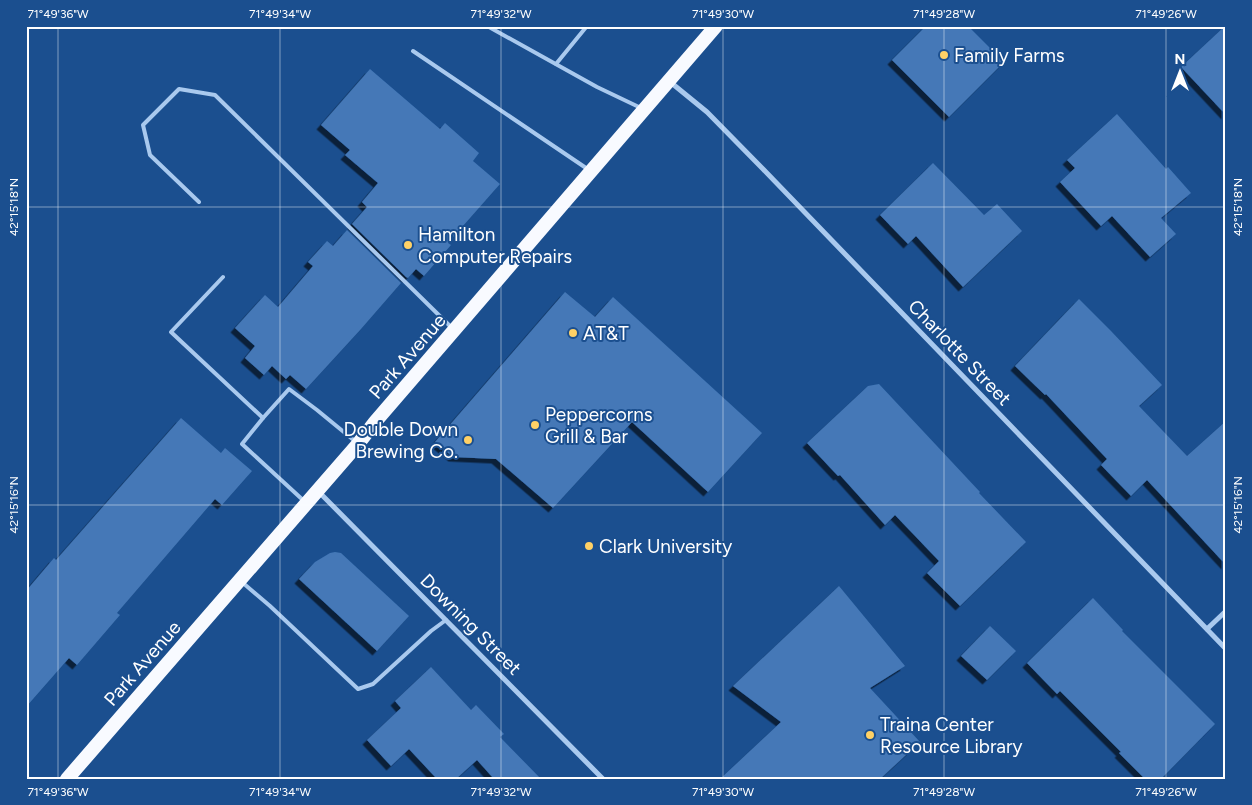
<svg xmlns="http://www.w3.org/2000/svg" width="1252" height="805" viewBox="0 0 1252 805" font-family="Figtree,sans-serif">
<defs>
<filter id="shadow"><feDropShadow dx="-4.5" dy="4.5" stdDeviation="0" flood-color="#0009"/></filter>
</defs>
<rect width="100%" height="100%" fill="#1b4f8f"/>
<g fill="#4478b7" filter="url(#shadow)">
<path d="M926 26H968L1004 62 949 117 892 60Z"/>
<path d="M1225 26H1226V115L1181 67Z"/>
<path d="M370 69 440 129 445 123 479 153 473 161 500 184 448 243 451 245 424 276 416 269 408 278 406 277 352 224 367 207 362 202 378 183 345 155 350 150 321 125Z"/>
<path d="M1117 114 1166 169 1168 167 1191 193 1161 218 1176 234 1150 257 1112 216 1101 226 1060 182 1075 168 1067 160Z"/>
<path d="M933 163 984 215 997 204 1022 231 963 287 916 236 908 244 880 215Z"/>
<path d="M347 230 401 283 361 329 306 389 290 375 286 379 272 366 264 375 245 358 255 346 235 328 265 295 278 307 313 266 308 262 327 241 333 246Z"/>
<path d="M565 292 595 317 613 297 762 433 708 492 632 422 553 508 496 459 453 457 435 442Z"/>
<path d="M1079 299 1111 331 1162 385 1139 406 1187 456 1226 421V565L1147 480 1131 496 1101 465 1107 459 1046 394 1045 395 1015 366Z"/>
<path d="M879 384 980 492 979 493 1026 542 960 606 927 573 939 561 895 515 885 525 840 475 838 476 807 443 868 386Z"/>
<path d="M181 418 221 453 225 448 252 471 222 505 215 499 117 613 120 615 77 665 69 658 26 707V591L54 558 56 560Z"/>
<path d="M335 552 341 553 409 616 377 651 299 579 315 562 330 553Z"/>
<path d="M839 586 905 666 870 688 920 742 880 779H720L781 722 733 686Z"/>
<path d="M1093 598 1123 630 1122 631 1215 724 1161 779H1145L1119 753 1121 752 1060 691 1057 694 1027 663Z"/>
<path d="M990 626 1016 651 987 680 961 656Z"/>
<path d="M431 667 471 710 476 705 504 734 500 737 541 779H494L477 760 456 779H437L409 749 391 766 367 740 401 708 395 701Z"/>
</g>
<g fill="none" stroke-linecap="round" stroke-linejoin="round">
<g stroke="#a9c9ee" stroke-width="4">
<path d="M490 26 489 27 597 87 641 108"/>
<path d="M413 51 589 170"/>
<path d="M556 64 587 26"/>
<path d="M199 202 150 155 143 125 179 89 215 95 453 329"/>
<path d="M223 277 171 332 263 418"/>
<path d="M304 501 242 444 263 418 289 389 317 410 356 442"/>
<path d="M243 583 270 606 358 689 373 684 431 631 446 620"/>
</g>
<g stroke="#a9c9ee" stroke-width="5">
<path d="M669 81 707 112 763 169 1226 649"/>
<path d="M318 491 603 779"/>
<path d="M1207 629 1226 611"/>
</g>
<path stroke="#f8faff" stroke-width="14" d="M67 779 358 444 375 422 716 26"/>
</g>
<path fill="none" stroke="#fff" stroke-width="1" stroke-opacity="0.45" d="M58 26V779M280 26V779M501 26V779M723 26V779M944 26V779M1166 26V779M26 207H1226M26 505H1226"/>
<g fill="#ffd166" stroke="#1b4f8f" stroke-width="2">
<circle cx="944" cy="55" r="5"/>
<circle cx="408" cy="245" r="5"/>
<circle cx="573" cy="333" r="5"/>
<circle cx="535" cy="425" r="5"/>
<circle cx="468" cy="440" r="5"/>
<circle cx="589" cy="546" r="5"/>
<circle cx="870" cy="735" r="5"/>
</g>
<g text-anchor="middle" stroke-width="4" stroke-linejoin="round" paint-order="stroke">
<g font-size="19" fill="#fff" stroke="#1b4f8f" text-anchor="start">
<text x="954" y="62">Family Farms</text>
<text x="418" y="241">Hamilton<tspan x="418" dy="22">Computer Repairs</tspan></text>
<text x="583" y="340">AT&amp;T</text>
<text x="545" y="421">Peppercorns<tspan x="545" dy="22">Grill &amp; Bar</tspan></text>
<text x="458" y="436" text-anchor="end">Double Down<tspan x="458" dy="22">Brewing Co.</tspan></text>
<text x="599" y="553">Clark University</text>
<text x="880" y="731">Traina Center<tspan x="880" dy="22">Resource Library</tspan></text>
</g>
<g font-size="19" fill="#fff" stroke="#1b4f8f">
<text transform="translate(960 352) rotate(46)" y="7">Charlotte Street</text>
<text transform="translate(407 356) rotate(-49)" y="7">Park Avenue</text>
<text transform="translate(471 624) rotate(45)" y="7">Downing Street</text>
<text transform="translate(142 663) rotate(-49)" y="7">Park Avenue</text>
</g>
</g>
<rect width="1252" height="805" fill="none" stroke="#1b4f8f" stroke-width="55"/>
<g transform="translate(1180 72)" stroke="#1b4f8f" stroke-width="4" paint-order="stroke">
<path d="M0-4L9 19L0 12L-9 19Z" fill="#ffffff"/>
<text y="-8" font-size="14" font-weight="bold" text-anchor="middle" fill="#ffffff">N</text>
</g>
<rect x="28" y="28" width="1196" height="750" fill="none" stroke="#fff" stroke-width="2"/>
<g font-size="12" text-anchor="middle" fill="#fff">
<text x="58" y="18">71°49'36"W</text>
<text x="280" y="18">71°49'34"W</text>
<text x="501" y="18">71°49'32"W</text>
<text x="723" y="18">71°49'30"W</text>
<text x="944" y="18">71°49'28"W</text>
<text x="1166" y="18">71°49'26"W</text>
<text transform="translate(14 207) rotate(-90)" y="4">42°15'18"N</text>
<text transform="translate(1238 207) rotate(-90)" y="4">42°15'18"N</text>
<text transform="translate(14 505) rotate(-90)" y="4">42°15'16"N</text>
<text transform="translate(1238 505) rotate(-90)" y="4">42°15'16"N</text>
<text x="58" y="796">71°49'36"W</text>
<text x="280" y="796">71°49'34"W</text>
<text x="501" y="796">71°49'32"W</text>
<text x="723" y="796">71°49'30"W</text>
<text x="944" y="796">71°49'28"W</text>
<text x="1166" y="796">71°49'26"W</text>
</g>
</svg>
